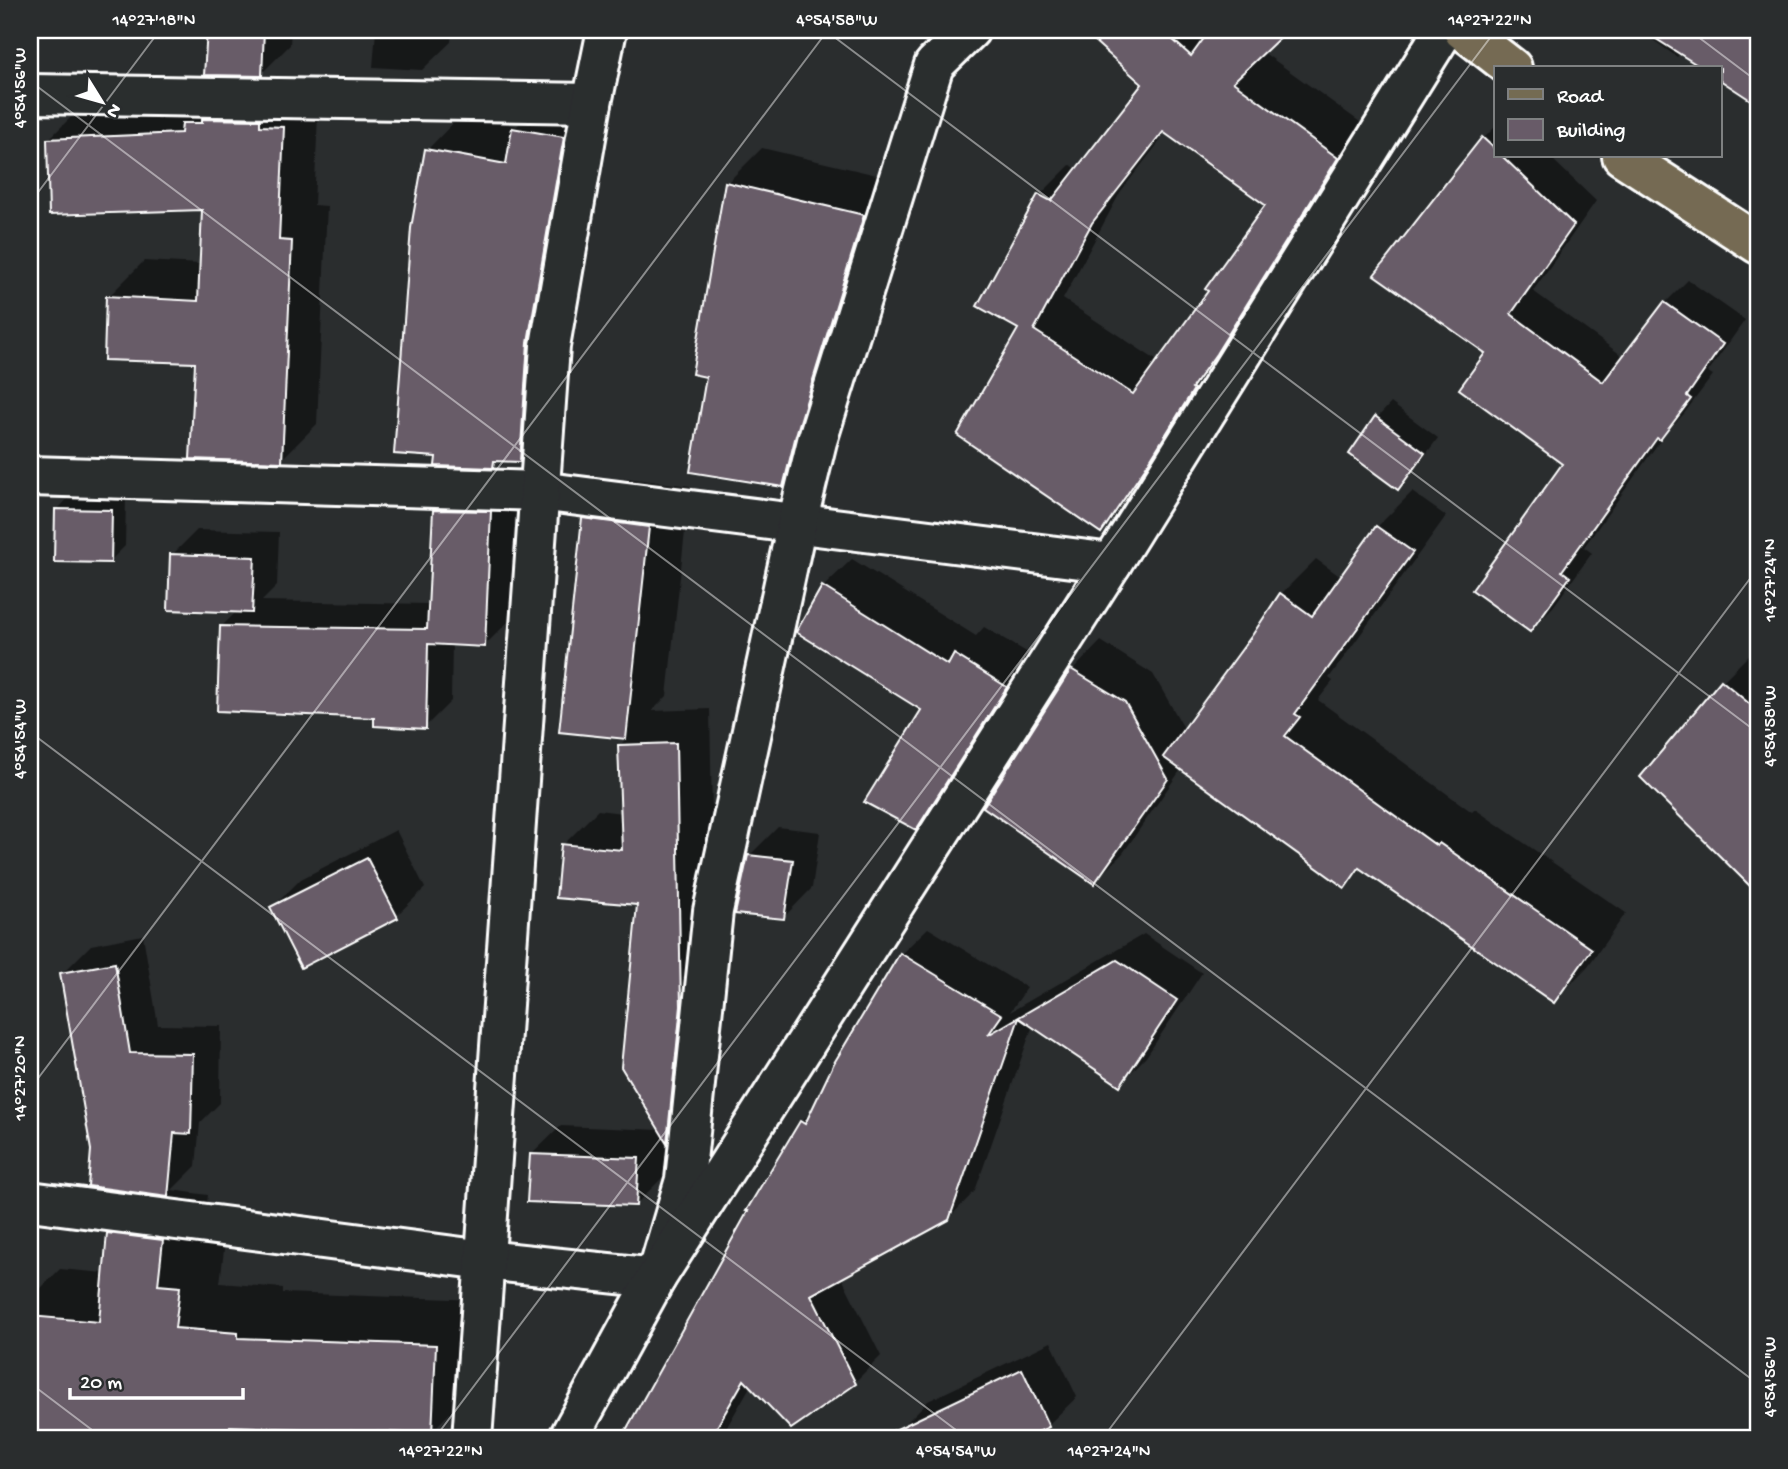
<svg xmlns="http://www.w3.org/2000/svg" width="1788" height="1469" viewBox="0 0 1788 1469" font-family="'Gochi Hand',sans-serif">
<rect width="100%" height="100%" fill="#2a2d2e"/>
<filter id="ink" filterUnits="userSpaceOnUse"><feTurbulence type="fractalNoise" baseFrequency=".0143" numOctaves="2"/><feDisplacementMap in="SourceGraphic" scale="14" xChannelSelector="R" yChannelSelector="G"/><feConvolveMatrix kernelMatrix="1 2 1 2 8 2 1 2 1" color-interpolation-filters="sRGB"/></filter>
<g filter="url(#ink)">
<g fill="#0007">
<path d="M208 30H291L290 45 261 74 206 73Z"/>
<path d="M376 30H452L451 42 422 70 373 67Z"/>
<path d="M1085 30H1286L1263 52 1367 127 1131 501 1101 531 1020 328 1040 195 1070 165 1078 169 1130 110 1161 140 1121 191 1063 299 1159 362 1211 291 1267 205 1144 83Z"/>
<path d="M1639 30H1758V103L1720 78V68H1705L1681 53 1677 57Z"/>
<path d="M319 92 314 205 327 206 317 424 281 460 197 361 108 297 144 261 201 264 204 208 48 140 84 104Z"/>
<path d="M548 94 597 103 554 426 519 461 499 459 492 466 427 150 461 115 517 126Z"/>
<path d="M1496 126V156H1549L1596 201 1533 291 1624 357 1665 303 1688 280 1745 320 1708 372 1713 375 1683 415 1667 431 1584 547 1592 553 1553 607 1530 630 1564 464 1487 353 1377 275 1484 138Z"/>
<path d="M762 148 898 180 818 450 783 485 708 376 727 183Z"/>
<path d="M1391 403 1438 438 1412 473 1398 488 1377 418Z"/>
<path d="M625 478 690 486 667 696 652 711 710 709 715 970 701 1106 666 1141 664 1176 635 1205 532 1154 561 1126 661 1130 639 904 563 845 598 810 622 813 620 745 628 737 561 730 584 519Z"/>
<path d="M460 485 516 487 510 620 485 645 452 643 451 701 425 727 376 717 222 626 237 611 172 555 197 530 279 532 277 586 262 601 430 604 435 511Z"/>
<path d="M1412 492 1446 516 1329 678 1333 681 1318 700 1472 812 1475 809 1626 913 1588 966 1554 1001 1362 868 1345 886 1182 768 1123 853 1094 882 985 806 1073 670 1101 641 1153 674 1185 730 1281 594 1316 559 1341 577 1377 527Z"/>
<path d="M71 495 126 496 125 546 110 561 57 510Z"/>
<path d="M852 559 976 636 984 627 1035 657 944 799 915 828 923 709 798 631 823 587Z"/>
<path d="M1758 646V892L1643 776 1722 682Z"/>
<path d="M778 827 820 832 812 888 784 917 749 856Z"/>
<path d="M396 830 425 888 396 916 272 908 301 879Z"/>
<path d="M928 928 1027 988 1010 1012 1144 934 1202 973 1146 1057 1120 1084 1033 1025 975 1191 948 1219 841 1276 881 1356 855 1382 751 1385 720 1439H644L628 1430 801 1122 815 1108 901 954Z"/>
<path d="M143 935 158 1025 221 1026 220 1103 200 1123 196 1166 172 1190 208 1195 203 1239 225 1242 220 1283 283 1288V1293L481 1300 477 1386 431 1432 381 1430 380 1439H30V1299L60 1269 105 1273 109 1234 150 1193 93 1150 62 974 91 945Z"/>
<path d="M1051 1342 1077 1397 1048 1425 1019 1439H904L899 1430 928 1401Z"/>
</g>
<g fill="#685b68" stroke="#fff" stroke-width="2" fill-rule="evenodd">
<path d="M207 30H264L262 76 204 75Z"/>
<path d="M1082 30H1162L1191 56 1210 30H1288L1233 82 1338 158 1216 354 1192 388 1194 389 1145 468 1101 533 957 435 1018 329 977 306 1038 194 1051 201 1142 84ZM1163 132 1265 205 1205 289 1208 291 1133 394 1034 330 1092 223Z"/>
<path d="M1642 30H1758V105L1720 80V68H1702Z"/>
<path d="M202 119 260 120V126L284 127 279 240 292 241 282 462 190 459 195 363 104 360 106 296 198 301 202 210 49 215 47 139 181 133 182 123H202Z"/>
<path d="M512 128 564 137 528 342 520 462 494 461 493 468 435 466 436 457 394 454 411 228 425 149 506 164Z"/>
<path d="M1482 137 1496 150V156H1502L1574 225 1511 314 1603 382 1664 302 1723 344 1687 396 1691 399 1660 440 1657 438 1562 571 1570 577 1530 632 1472 590 1562 464 1459 389 1485 353 1374 275Z"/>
<path d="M725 182 864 215 796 435 783 487 690 472 706 377 692 374Z"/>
<path d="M1375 416 1425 453 1398 490 1349 454Z"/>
<path d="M55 509 112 510 111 563 54 562Z"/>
<path d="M433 510 491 511 485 647 428 644 426 729 374 726V718L217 711 220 626 427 629Z"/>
<path d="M582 518 649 527 626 739 559 732Z"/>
<path d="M1376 526 1413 552 1295 714 1300 717 1285 736 1437 846 1439 843 1592 949 1554 1003 1359 868 1345 888 1163 757 1253 634 1280 593 1312 616Z"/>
<path d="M170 554 255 557 252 613 168 610Z"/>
<path d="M822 586 948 665 954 654 1007 687 916 830 864 802 921 710 796 632Z"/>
<path d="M1071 669 1125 702 1168 779 1094 884 983 807Z"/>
<path d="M1721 680 1758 711V894L1640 777Z"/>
<path d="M676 743 681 1006 667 1143 621 1067 637 905 556 898 561 844 622 850 618 745Z"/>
<path d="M748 855 793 860 784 919 735 914Z"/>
<path d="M367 858 398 918 301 968 270 907Z"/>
<path d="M900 953 1002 1015 988 1035 1117 960 1177 1000 1120 1086 1019 1018 949 1220 811 1295 856 1384 791 1429 744 1380 710 1439H621L748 1211H746L800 1121 805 1124 834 1063Z"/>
<path d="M115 963 130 1053 193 1054 191 1134 174 1133 168 1197 88 1186 91 1150 60 973Z"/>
<path d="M530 1154 639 1158 636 1206 527 1202Z"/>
<path d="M107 1233 163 1240 158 1285 180 1287 175 1328 238 1333V1338L436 1345 432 1434 230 1426 228 1439H30V1316L99 1322Z"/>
<path d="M1022 1369 1049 1427 1023 1439H876Z"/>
</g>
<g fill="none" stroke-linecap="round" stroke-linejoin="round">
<defs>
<g id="minor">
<path d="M30 94 592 103"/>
<path d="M30 476 539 491 1112 563"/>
<path d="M30 1201 485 1260 656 1278 685 1180 713 911 797 523 817 441 934 65 970 30"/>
<path d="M472 1439 550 346 592 103 607 30"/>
<path d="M568 1439 656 1278 1112 563 1444 30"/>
</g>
<g id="primary">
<path d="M1463 30 1512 68"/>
<path d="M1622 156 1758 244"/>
</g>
</defs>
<use href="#minor" stroke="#fff" stroke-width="44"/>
<use href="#primary" stroke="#fff" stroke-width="44"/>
<use href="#minor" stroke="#2a2d2e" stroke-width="38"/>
<use href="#primary" stroke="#746b52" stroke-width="38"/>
</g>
</g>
<path fill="none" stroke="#fff" stroke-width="2" stroke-opacity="0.45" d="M825 30 1758 733M1689 30 1758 82M30 81 1758 1384M30 203 160 30M30 732 968 1439M30 1089 828 30M30 1383 104 1439M434 1439 1496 30M1102 1439 1758 568"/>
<rect width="1788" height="1469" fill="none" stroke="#2a2d2e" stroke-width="77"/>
<rect x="1494" y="66" width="228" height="91" fill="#2a2d2e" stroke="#7f8182" stroke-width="2"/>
<rect x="1508" y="89" width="35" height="10" fill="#746b52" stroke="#7f8182" stroke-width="2"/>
<text x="1557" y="102" font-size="21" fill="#ffffff">Road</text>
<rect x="1508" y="119" width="35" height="21" fill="#685b68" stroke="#7f8182" stroke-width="2"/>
<text x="1557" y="136" font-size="21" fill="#ffffff">Building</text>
<g transform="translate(102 102) rotate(127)" stroke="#2a2d2e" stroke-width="5" paint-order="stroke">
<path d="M0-5L12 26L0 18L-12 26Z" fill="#ffffff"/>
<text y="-10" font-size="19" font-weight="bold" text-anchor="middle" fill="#ffffff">N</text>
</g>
<path d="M70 1388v10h173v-10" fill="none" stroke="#ffffff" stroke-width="3.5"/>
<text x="80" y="1388" font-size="21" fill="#ffffff" stroke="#2a2d2e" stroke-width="5" paint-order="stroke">20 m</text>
<rect x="38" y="38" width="1712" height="1392" fill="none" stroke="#fff" stroke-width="2.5"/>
<g font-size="18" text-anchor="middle" fill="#fff">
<text x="154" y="25">14°27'18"N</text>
<text x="837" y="25">4°54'58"W</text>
<text x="1490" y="25">14°27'22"N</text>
<text transform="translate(19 88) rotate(-90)" y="6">4°54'56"W</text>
<text transform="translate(1769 580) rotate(-90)" y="6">14°27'24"N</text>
<text transform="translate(1769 726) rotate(-90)" y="6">4°54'58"W</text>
<text transform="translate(19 739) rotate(-90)" y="6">4°54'54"W</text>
<text transform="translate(19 1078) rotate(-90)" y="6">14°27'20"N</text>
<text transform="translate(1769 1377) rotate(-90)" y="6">4°54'56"W</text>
<text x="441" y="1456">14°27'22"N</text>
<text x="956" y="1456">4°54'54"W</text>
<text x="1109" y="1456">14°27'24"N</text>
</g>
</svg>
